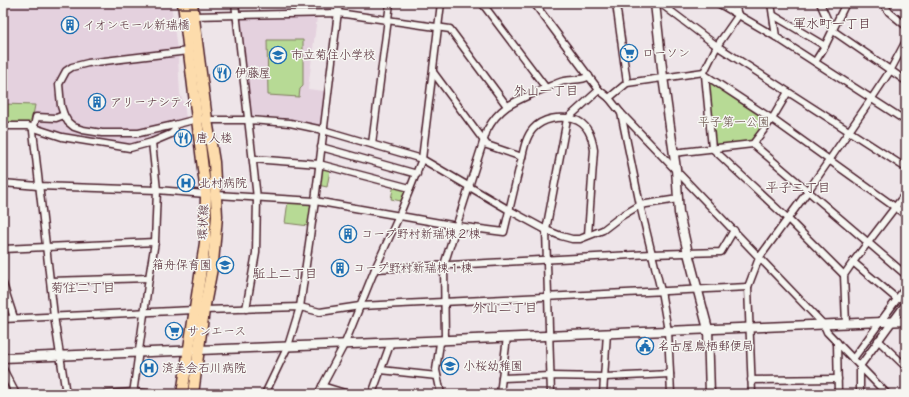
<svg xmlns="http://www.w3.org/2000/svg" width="909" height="397" viewBox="0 0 909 397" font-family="'Architects Daughter','Klee One',sans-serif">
<rect width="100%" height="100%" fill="#eee5e9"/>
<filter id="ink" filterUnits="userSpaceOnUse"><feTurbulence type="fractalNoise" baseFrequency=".025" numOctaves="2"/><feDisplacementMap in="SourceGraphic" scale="8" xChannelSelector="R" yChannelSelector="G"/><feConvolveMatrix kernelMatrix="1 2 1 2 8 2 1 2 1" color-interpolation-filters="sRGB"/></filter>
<g filter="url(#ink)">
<g fill="#e4d1de">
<path d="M3 3H171L178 58 180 94 184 104 186 118 170 132 141 143 132 145 97 141 3 124Z"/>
<path d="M317 17 308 89 324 91 320 125H317L287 118 253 116 251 114 239 21 242 18Z"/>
</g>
<g fill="#b7da95" stroke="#807c60">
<path d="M267 40H303V86L300 89 299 97 268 95Z"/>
<path d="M705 76 770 119 751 143 713 147Z"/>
<path d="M3 104 35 105 32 121 29 123 3 122Z"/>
<path d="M320 168 330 170 327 187 318 185Z"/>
<path d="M394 184 408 187 401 201 391 199Z"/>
<path d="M288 201 312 203 309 226 285 223Z"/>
</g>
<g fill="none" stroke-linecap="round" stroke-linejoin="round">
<defs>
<g id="minor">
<path d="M235 3 257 198 256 253 246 309"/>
<path d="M482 3 546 88"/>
<path d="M534 3 599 90 609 98 621 113 824 325 827 332 887 394"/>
<path d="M616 3 627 83"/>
<path d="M660 3 717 46 906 168"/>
<path d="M718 3 776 37 906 121"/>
<path d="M771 3 776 37"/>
<path d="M820 3 832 30 906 81"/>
<path d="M883 3 889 12 906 26"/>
<path d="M773 15 825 46"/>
<path d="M194 16 338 13 450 29 507 106"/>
<path d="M188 51 88 63 72 67 66 71 59 84 61 106 64 115 68 122 74 127 83 130 102 133H139L174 125 197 119 207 120H248L290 123 323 130 422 159 509 210 546 230 561 236 572 239H580L603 230 620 217 640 205 678 199"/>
<path d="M815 62 825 46 846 3"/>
<path d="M433 72 487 145 522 157"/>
<path d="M704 72 717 46 738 16 735 3"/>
<path d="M704 73 705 75 772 119 906 215"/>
<path d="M705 75 712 148 787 218 844 275"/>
<path d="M609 98 627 83 704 72"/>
<path d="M621 113 640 205 661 291 668 331 671 394"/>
<path d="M64 115 56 118 36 117 33 131 54 316 66 394"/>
<path d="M3 126H28L62 137 130 148 152 142 157 190 206 194"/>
<path d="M152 142 171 134 175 130 174 125"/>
<path d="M372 144 390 3"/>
<path d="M753 144 906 275"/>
<path d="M321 147 417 174"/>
<path d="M673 153 753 144 772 119 788 92"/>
<path d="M253 159 319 164 410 188"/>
<path d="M3 183 38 186 157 190 155 242 149 278 133 394"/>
<path d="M217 195 315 201 457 226 504 232C509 211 514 190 519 169 523 156 524 139 533 129 543 118 559 116 573 119 588 123 592 137 594 150L588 235"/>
<path d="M3 249 155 242"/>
<path d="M375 269 651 254 721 252 734 230"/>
<path d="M51 281 149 278"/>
<path d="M3 284 14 318"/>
<path d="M897 299 853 262 906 193"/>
<path d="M204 310 300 307 320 312 360 306 748 287"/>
<path d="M3 319 194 310"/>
<path d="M846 324 844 275 853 262"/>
<path d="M878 340 906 367"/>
<path d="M837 342 838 394"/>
<path d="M853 359 906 287"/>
<path d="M3 369 16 394"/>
<path d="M381 370 437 376"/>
<path d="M502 378 550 376 605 377 670 374"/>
<path d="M751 380 838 379"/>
<path d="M322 386 348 394"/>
<path d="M105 394 133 392 155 394"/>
<path d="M265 394 288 346 300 307 315 201 339 3"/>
<path d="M318 394 345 343 375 269 399 216 422 159 441 3"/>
<path d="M372 394 391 342"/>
<path d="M441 394 436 370 440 343 445 340 444 265 487 130C501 105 516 101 541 90 549 87 556 83 564 81 572 79 582 81 589 76"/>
<path d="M500 394 507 337"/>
<path d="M551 394 546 230 567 119 599 90"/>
<path d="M603 394 607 333"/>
<path d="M752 394 748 287 759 258 808 191 872 98 890 71 906 41"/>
<path d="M860 394V366L906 303"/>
</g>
<g id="tertiary">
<path d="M655 3 663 77 676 169 679 213 688 253 708 329 710 394"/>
<path d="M3 358C304 345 605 335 906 321"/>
</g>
<g id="primary">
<path d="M192 3 207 120 214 162 217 216 213 263 204 310 193 394"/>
<path d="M182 394 205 243 206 194 183 3"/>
</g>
</defs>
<use href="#minor" stroke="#4a1f2b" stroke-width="9"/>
<use href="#tertiary" stroke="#4a1f2b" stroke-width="11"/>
<use href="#primary" stroke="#4a1f2b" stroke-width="13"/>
<use href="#minor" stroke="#f6f6f2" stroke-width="6"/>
<use href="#tertiary" stroke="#f6f6f2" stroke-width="8"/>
<use href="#primary" stroke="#fddcac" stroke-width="10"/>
</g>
</g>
<defs>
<symbol id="building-ring" viewBox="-11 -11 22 22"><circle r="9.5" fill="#f6f6f2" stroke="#1f6fb2" stroke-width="1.5"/><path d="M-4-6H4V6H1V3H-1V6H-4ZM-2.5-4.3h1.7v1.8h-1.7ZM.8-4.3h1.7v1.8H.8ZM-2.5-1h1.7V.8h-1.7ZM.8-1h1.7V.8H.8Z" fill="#1f6fb2"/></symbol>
<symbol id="supermarket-ring" viewBox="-11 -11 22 22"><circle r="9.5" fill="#f6f6f2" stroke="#1f6fb2" stroke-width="1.5"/><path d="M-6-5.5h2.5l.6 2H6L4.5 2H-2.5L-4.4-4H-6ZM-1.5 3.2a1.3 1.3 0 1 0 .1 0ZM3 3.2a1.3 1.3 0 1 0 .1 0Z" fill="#1f6fb2"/></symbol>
<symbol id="school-ring" viewBox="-11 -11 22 22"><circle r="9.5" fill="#f6f6f2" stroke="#1f6fb2" stroke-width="1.5"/><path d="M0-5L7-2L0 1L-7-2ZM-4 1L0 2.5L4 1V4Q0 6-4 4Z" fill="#1f6fb2"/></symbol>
<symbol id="restaurant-ring" viewBox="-11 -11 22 22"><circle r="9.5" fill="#f6f6f2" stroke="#1f6fb2" stroke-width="1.5"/><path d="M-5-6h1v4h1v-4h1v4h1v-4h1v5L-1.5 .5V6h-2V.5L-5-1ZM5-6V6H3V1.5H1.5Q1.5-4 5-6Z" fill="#1f6fb2"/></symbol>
<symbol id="hospital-ring" viewBox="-11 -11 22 22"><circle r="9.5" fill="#f6f6f2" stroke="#1f6fb2" stroke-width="1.5"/><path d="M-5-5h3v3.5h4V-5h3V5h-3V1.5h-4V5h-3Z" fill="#1f6fb2"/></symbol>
<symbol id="civic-ring" viewBox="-11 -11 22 22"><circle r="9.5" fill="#f6f6f2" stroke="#1f6fb2" stroke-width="1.5"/><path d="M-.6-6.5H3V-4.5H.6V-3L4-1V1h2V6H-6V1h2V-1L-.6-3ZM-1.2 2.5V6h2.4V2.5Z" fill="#1f6fb2"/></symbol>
</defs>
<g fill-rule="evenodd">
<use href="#building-ring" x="60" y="15" width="20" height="20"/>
<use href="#supermarket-ring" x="619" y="43" width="20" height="20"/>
<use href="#school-ring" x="268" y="45" width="20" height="20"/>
<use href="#restaurant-ring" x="212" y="63" width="20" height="20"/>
<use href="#building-ring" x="87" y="92" width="20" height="20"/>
<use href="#restaurant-ring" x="173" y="128" width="20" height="20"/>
<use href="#hospital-ring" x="176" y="173" width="20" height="20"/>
<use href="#building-ring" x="338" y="224" width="20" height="20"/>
<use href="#school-ring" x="215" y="255" width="20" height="20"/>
<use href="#building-ring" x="330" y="258" width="20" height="20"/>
<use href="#supermarket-ring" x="164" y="321" width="20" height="20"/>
<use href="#civic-ring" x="635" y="336" width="20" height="20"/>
<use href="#school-ring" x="440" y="356" width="20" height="20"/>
<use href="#hospital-ring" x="139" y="358" width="20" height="20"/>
</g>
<g text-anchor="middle" stroke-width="3" stroke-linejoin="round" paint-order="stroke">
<g font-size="12" fill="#4a1f2b" stroke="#f6f6f2" text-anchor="start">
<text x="83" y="29">イオンモール新瑞橋</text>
<text x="642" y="57">ローソン</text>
<text x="291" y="59">市立菊住小学校</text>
<text x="235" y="77">伊藤屋</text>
<text x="110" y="106">アリーナシティ</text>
<text x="196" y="142">唐人楼</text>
<text x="199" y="187">北村病院</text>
<text x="361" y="238">コープ野村新瑞棟２棟</text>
<text x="212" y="269" text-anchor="end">箱舟保育園</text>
<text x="353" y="272">コープ野村新瑞棟１棟</text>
<text x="187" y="335">サンエース</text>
<text x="658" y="350">名古屋鳥栖郵便局</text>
<text x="463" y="370">小桜幼稚園</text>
<text x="162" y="372">済美会石川病院</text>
</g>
<g font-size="12" fill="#654e46" stroke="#f6f6f2">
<text x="734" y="126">平子第一公園</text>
</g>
<g font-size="12" fill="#4a1f2b" stroke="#f6f6f2">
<text transform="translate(203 222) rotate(-88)" y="4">環状線</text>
</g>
<g font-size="13" fill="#4a1f2b" stroke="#f6f6f2">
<text x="832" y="28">軍水町一丁目</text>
<text x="546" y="95">外山一丁目</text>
<text x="798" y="192">平子二丁目</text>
<text x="285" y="278">駈上二丁目</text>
<text x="83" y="292">菊住二丁目</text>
<text x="505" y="312">外山二丁目</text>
</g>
</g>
<rect width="909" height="397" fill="none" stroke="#f6f6f2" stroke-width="16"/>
<rect x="8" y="8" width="893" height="381" fill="none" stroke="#4a1f2b" stroke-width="1.5" filter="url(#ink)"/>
</svg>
